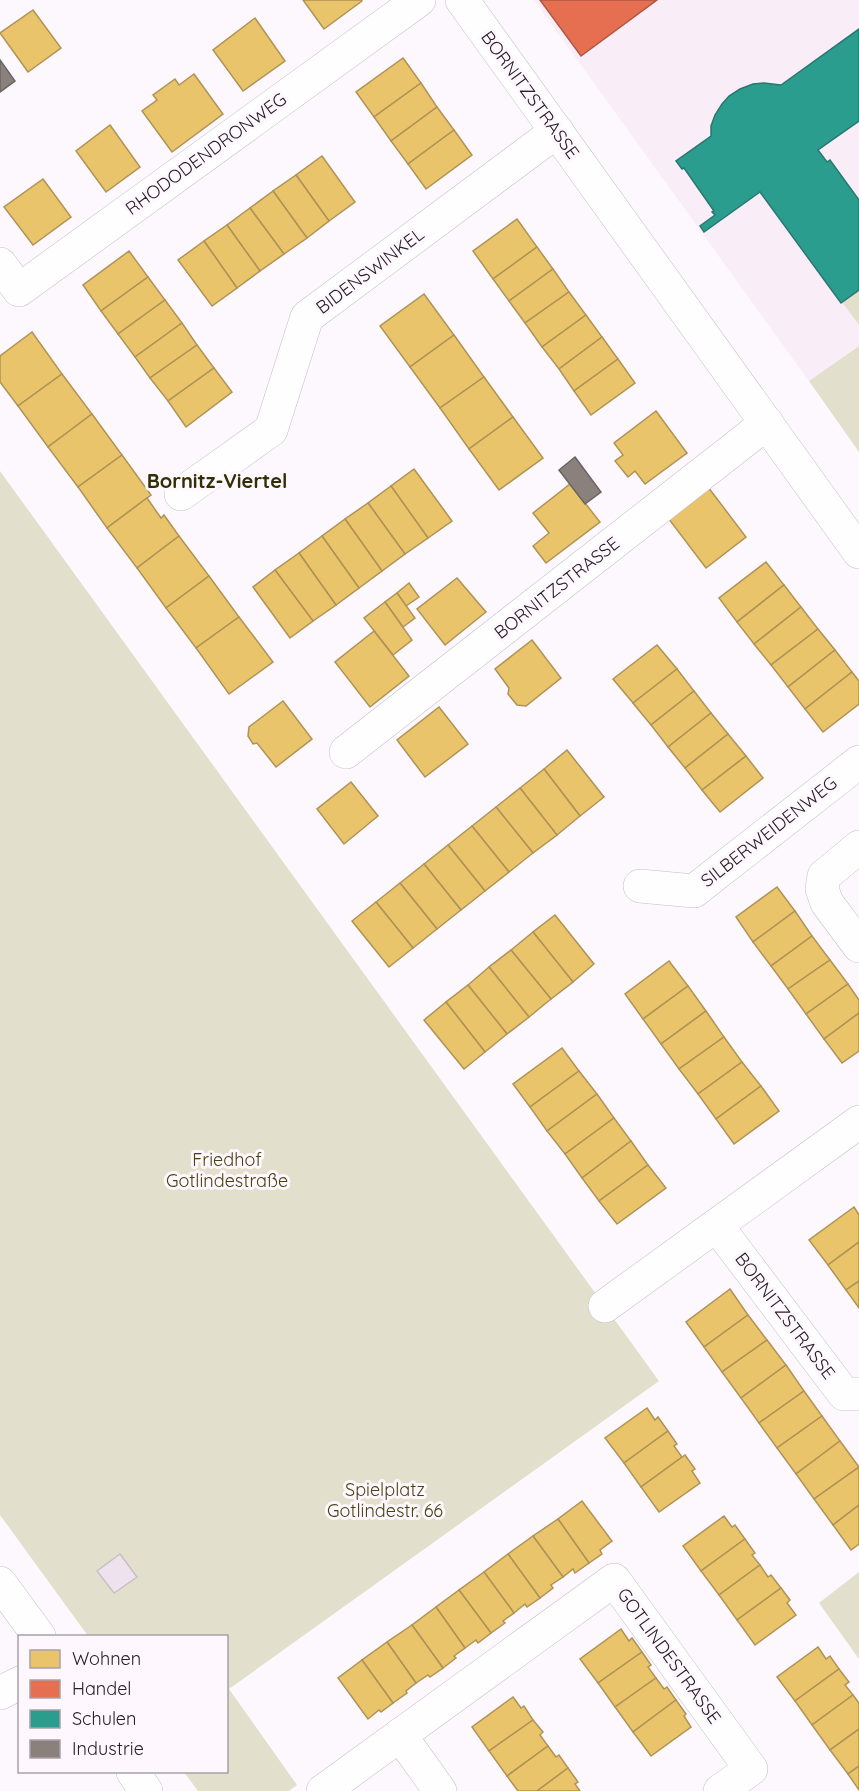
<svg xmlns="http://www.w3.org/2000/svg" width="859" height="1791" viewBox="0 0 859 1791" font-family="Quicksand,sans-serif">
<rect width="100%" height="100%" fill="#fdf8fd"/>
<path fill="#f9edf8" d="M534 0H859V290L843 302 859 325V346L809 381Z"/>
<g fill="#e2e0cc">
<path d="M859 290V325L842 302Z"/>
<path d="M859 346V452L809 381Z"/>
<path d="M0 471 659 1381 229 1689 297 1785 289 1791H198L184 1772H226V1636H88L0 1515Z"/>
<path d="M859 1572V1659L819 1603Z"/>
</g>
<g fill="#e9c46a" stroke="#af9356" stroke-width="1.5">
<path d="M303 0H361L362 1 324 29Z"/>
<path d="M33 10 61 48 28 72 0 33Z"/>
<path d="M255 18 285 61 243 91 213 50Z"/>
<path d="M403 58 421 83 374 117 356 92Z"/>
<path d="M194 74 223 114 172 152 142 111 157 100 153 95 175 79 179 85Z"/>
<path d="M421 83 437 107 391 141 374 117Z"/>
<path d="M437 107 454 130 408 164 391 141Z"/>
<path d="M110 125 140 167 106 192 76 151Z"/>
<path d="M454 130 472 155 426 189 408 164Z"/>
<path d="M322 156 355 202 329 221 296 175Z"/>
<path d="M296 175 329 221 307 238 273 191Z"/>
<path d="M43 179 71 217 33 245 4 207Z"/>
<path d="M273 191 307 238 284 254 250 208Z"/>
<path d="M250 208 284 254 260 271 227 225Z"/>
<path d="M517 219 537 247 493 279 473 251Z"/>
<path d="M227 225 260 271 237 288 204 241Z"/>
<path d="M204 241 237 288 212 306 178 260Z"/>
<path d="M537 247 553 269 509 301 493 279Z"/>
<path d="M129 251 148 277 101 311 83 285Z"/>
<path d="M553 269 569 292 525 323 509 301Z"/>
<path d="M148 277 165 300 118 334 101 311Z"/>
<path d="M569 292 586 315 542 347 525 323Z"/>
<path d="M424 294 454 335 410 367 380 326Z"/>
<path d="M165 300 182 323 135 357 118 334Z"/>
<path d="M586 315 602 337 559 369 542 347Z"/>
<path d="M182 323 197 345 150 378 135 357Z"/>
<path d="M32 332 62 374 18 406 0 382V356Z"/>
<path d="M454 335 484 377 440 408 410 367Z"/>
<path d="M602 337 618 359 574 391 559 369Z"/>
<path d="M197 345 214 368 168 401 150 378Z"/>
<path d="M618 359 635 383 591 415 574 391Z"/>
<path d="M214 368 232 392 186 427 168 401Z"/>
<path d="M62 374 92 414 48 447 18 406Z"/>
<path d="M484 377 513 417 469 449 440 408Z"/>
<path d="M656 411 687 453 645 484 635 471 628 477 615 461 623 455 614 443Z"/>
<path d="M92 414 122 455 78 487 48 447Z"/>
<path d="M513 417 543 458 499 490 469 449Z"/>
<path d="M122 455 151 495 107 528 78 487Z"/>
<path d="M414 469 452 521 428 538 391 486Z"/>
<path d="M570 484 600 522 546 563 533 546 549 533 533 513Z"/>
<path d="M391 486 428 538 405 554 368 503Z"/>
<path d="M708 487 746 537 706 568 668 518Z"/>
<path d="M147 498 161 518 164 515 179 536 137 568 107 528Z"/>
<path d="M368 503 405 554 382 571 345 519Z"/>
<path d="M345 519 382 571 359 588 322 536Z"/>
<path d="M179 536 209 576 166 608 137 568Z"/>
<path d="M322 536 359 588 336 605 299 553Z"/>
<path d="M299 553 336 605 313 621 275 570Z"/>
<path d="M766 562 784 585 737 622 719 598Z"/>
<path d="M275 570 313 621 290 638 253 587Z"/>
<path d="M209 576 239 617 196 648 166 608Z"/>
<path d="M457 578 486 612 445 645 417 609Z"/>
<path d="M409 583 419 597 406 606 397 593Z"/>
<path d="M784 585 801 607 754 644 737 622Z"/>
<path d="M397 593 415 618 403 627 385 602Z"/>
<path d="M385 602 412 640 393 655 364 618Z"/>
<path d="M801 607 818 629 771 665 754 644Z"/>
<path d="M239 617 273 662 229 694 196 648Z"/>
<path d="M818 629 835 650 788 687 771 665Z"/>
<path d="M374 631 409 676 370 707 335 662Z"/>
<path d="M532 640 561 678 526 706 517 705 508 694 509 688 495 669Z"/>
<path d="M657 645 677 669 633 703 613 679Z"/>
<path d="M835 650 852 672 805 709 788 687Z"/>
<path d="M677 669 694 691 651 725 633 703Z"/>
<path d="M852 672 859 681V704L823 732 805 709Z"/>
<path d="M694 691 711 713 668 747 651 725Z"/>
<path d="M283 701 312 739 276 767 257 743 253 744 248 736 249 727Z"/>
<path d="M439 707 468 744 425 777 397 740Z"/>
<path d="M711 713 728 734 685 768 668 747Z"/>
<path d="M728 734 746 756 702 790 685 768Z"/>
<path d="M567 750 604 797 580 816 544 769Z"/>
<path d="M746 756 763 778 720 812 702 790Z"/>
<path d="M544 769 580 816 557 835 520 788Z"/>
<path d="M351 782 378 816 344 844 317 809Z"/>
<path d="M520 788 557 835 533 853 496 807Z"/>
<path d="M496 807 533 853 509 872 472 826Z"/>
<path d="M472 826 509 872 485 891 448 845Z"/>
<path d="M448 845 485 891 461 910 424 864Z"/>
<path d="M424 864 461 910 437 929 400 883Z"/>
<path d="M400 883 437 929 413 948 376 902Z"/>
<path d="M777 887 795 911 753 942 736 917Z"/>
<path d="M376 902 413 948 389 967 352 921Z"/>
<path d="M795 911 812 936 771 966 753 942Z"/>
<path d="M555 915 594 964 573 982 533 932Z"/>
<path d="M533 932 573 982 551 999 511 950Z"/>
<path d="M812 936 830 960 788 989 771 966Z"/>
<path d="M511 950 551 999 529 1017 489 967Z"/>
<path d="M830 960 848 984 806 1014 788 989Z"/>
<path d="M669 961 688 986 643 1019 625 994Z"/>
<path d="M489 967 529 1017 507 1034 468 985Z"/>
<path d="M848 984 859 1000V1013L824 1039 806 1014Z"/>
<path d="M468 985 507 1034 485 1052 446 1002Z"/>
<path d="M688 986 706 1011 661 1044 643 1019Z"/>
<path d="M446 1002 485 1052 464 1069 424 1020Z"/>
<path d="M706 1011 724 1037 679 1069 661 1044Z"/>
<path d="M859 1013V1051L842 1063 824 1039Z"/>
<path d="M724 1037 742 1062 698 1094 679 1069Z"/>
<path d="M562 1048 579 1071 530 1107 513 1084Z"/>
<path d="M742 1062 761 1086 716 1119 698 1094Z"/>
<path d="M579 1071 597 1094 547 1131 530 1107Z"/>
<path d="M761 1086 779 1111 734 1144 716 1119Z"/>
<path d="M597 1094 614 1118 565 1154 547 1131Z"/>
<path d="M614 1118 631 1141 582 1178 565 1154Z"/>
<path d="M631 1141 648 1165 599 1201 582 1178Z"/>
<path d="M648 1165 666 1188 617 1224 599 1201Z"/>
<path d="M854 1207 859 1215V1242L828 1265 809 1240Z"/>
<path d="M859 1242V1281L846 1290 828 1265Z"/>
<path d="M859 1281V1308L846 1290Z"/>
<path d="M730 1289 748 1315 704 1347 686 1322Z"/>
<path d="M748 1315 767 1340 722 1372 704 1347Z"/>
<path d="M767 1340 786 1365 741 1398 722 1372Z"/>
<path d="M786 1365 804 1391 759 1423 741 1398Z"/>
<path d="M804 1391 822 1416 777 1448 759 1423Z"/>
<path d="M647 1408 655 1420 658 1417 668 1431 624 1463 605 1438Z"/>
<path d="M822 1416 840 1441 796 1474 777 1448Z"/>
<path d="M668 1431 677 1444 674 1446 682 1457 641 1487 624 1463Z"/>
<path d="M840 1441 859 1467 814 1499 796 1474Z"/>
<path d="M685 1455 695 1469 692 1471 700 1483 659 1512 641 1487Z"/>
<path d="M859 1467V1505L833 1525 814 1499Z"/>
<path d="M582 1501 612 1541 600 1550 602 1554 589 1563 558 1519Z"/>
<path d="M859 1505V1544L851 1550 833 1525Z"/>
<path d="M724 1516 732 1527 735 1525 745 1539 701 1571 683 1546Z"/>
<path d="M558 1519 589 1563 575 1573 573 1569 563 1577 533 1536Z"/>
<path d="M533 1536 563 1577 551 1585 553 1588 540 1598 508 1554Z"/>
<path d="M745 1539 755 1553 752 1555 760 1565 719 1595 701 1571Z"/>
<path d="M508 1554 540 1598 527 1607 525 1604 514 1613 484 1572Z"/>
<path d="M760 1565 768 1577 771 1575 781 1588 737 1620 719 1595Z"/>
<path d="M484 1572 514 1613 503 1621 505 1623 491 1633 459 1590Z"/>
<path d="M781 1588 790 1600 787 1603 796 1615 755 1645 737 1620Z"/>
<path d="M459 1590 491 1633 478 1643 476 1640 465 1648 436 1607Z"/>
<path d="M436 1607 465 1648 454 1656 456 1658 443 1668 412 1625Z"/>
<path d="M412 1625 443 1668 430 1677 428 1675 416 1683 387 1642Z"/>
<path d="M621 1629 629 1641 632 1638 642 1652 598 1683 580 1659Z"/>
<path d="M387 1642 416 1683 406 1691 407 1693 393 1703 362 1660Z"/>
<path d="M818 1647 826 1659 830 1656 839 1669 795 1701 777 1677Z"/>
<path d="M642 1652 651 1665 648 1667 656 1678 615 1707 598 1683Z"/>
<path d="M362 1660 393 1703 381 1712 379 1710 368 1719 338 1678Z"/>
<path d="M839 1669 849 1682 845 1685 853 1695 812 1725 795 1701Z"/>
<path d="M656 1678 664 1689 667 1687 676 1700 633 1732 615 1707Z"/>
<path d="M853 1695 859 1703V1729L830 1750 812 1725Z"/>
<path d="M513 1697 521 1708 524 1706 533 1720 489 1751 472 1727Z"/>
<path d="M676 1700 686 1714 684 1716 691 1727 651 1756 633 1732Z"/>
<path d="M533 1720 543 1732 540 1735 548 1746 507 1776 489 1751Z"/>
<path d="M859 1729V1766L848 1774 830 1750Z"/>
<path d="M548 1746 556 1757 559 1755 568 1768 537 1791H518L507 1776Z"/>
<path d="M859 1766V1790L848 1774Z"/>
<path d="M568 1768 578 1782 575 1784 580 1791H537Z"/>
</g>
<path fill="#e76f51" stroke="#ad5844" stroke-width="1.5" d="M540 0H657L581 56Z"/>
<path fill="#2a9d8f" stroke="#297870" stroke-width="1.5" d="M859 29V121L818 150 827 162 830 160 859 200V290L841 303 760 192 704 232 700 226 715 215 712 212 714 211 684 168 682 169 676 161 711 136V126L715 115 722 104 729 96 740 89 753 84 764 83 781 85Z"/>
<g fill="#8a817c" stroke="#6c6462" stroke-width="1.5">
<path d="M0 60 15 81 0 92Z"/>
<path d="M575 457 601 492 585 504 559 470Z"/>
</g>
<path fill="#eee2ee" stroke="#c6c1c6" stroke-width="1.5" d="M120 1554 137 1577 114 1593 97 1571Z"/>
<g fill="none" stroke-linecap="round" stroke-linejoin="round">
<defs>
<g id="minor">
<path d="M462 0 859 552"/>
<path d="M0 264 19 290 419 0"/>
<path d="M181 494 271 430 307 317 557 131"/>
<path d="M346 752 767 423"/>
<path d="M859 847 824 876 822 889 827 903 859 946"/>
<path d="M640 886 694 891 859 762"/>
<path d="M717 1226 844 1394H859"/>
<path d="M605 1306 859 1122"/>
<path d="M0 1583 39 1636"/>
<path d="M0 1693 20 1683"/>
<path d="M400 1735 440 1791"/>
<path d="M133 1772 146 1791"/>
<path d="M323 1791 614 1580 751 1769 720 1791"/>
</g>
</defs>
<use href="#minor" stroke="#c4bfc4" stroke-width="34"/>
<use href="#minor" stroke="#fffeff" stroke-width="33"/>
</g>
<g text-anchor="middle" stroke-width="6" stroke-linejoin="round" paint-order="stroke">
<g font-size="18" fill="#272127" stroke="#fef7fe">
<text transform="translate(530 95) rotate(54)" y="6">BORNITZSTRASSE</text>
<text transform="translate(206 154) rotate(-36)" y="6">RHODODENDRONWEG</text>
<text transform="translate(370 271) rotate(-37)" y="6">BIDENSWINKEL</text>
<text transform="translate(557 588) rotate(-38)" y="6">BORNITZSTRASSE</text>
<text transform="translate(769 832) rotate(-38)" y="6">SILBERWEIDENWEG</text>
<text transform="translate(785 1316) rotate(53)" y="6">BORNITZSTRASSE</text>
<text transform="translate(669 1656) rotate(54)" y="6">GOTLINDESTRASSE</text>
</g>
<g font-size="18" fill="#45430e" stroke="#fef7fe">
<text x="227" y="1166">Friedhof<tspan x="227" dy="21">Gotlindestraße</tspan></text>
<text x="385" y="1496">Spielplatz<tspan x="385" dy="21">Gotlindestr. 66</tspan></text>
</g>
<g font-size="20" font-weight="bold" fill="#312f04" stroke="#fef7fe">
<text x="217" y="488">Bornitz-Viertel</text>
</g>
</g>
<rect x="18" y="1635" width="210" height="138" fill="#fef7fe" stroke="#a8a1a8" stroke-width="1.5"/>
<rect x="30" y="1650" width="30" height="18" fill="#e9c46a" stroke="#a8a1a8" stroke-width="1.5"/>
<text x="72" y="1665" font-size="18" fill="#272127">Wohnen</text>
<rect x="30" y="1680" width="30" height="18" fill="#e76f51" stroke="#a8a1a8" stroke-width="1.5"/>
<text x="72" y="1695" font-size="18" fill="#272127">Handel</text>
<rect x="30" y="1710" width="30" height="18" fill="#2a9d8f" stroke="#a8a1a8" stroke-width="1.5"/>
<text x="72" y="1725" font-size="18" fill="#272127">Schulen</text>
<rect x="30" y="1740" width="30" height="18" fill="#8a817c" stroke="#a8a1a8" stroke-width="1.5"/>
<text x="72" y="1755" font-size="18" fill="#272127">Industrie</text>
</svg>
